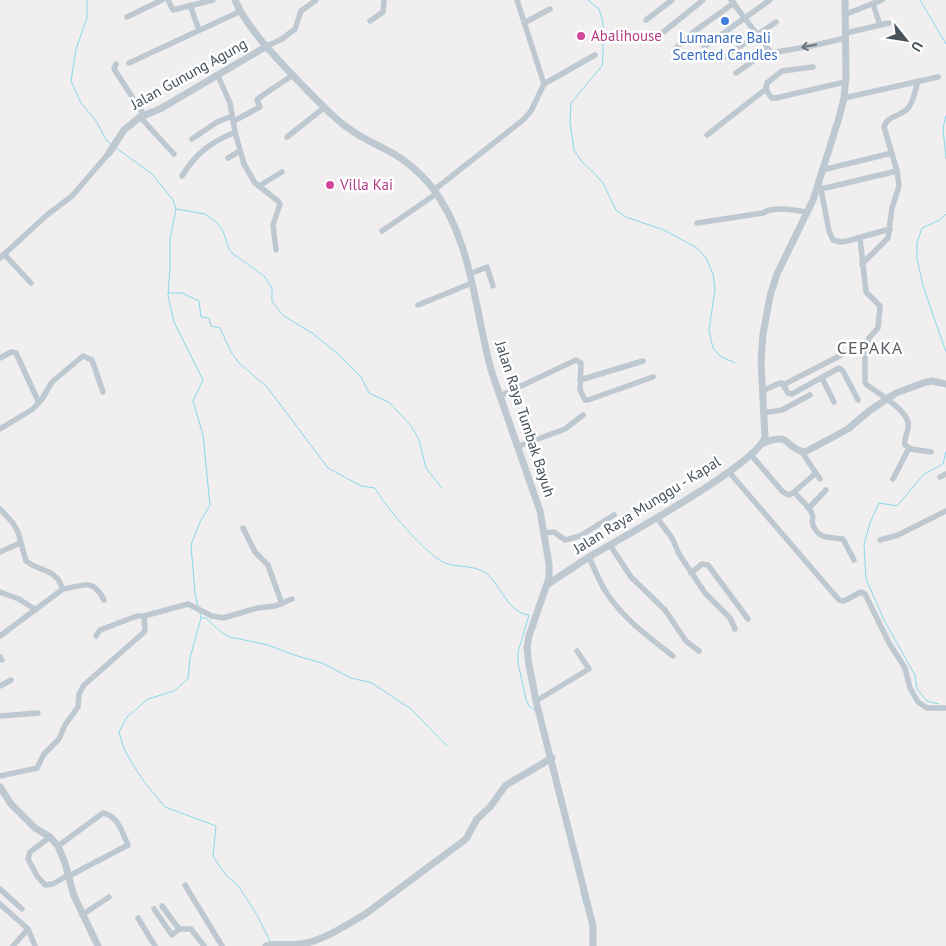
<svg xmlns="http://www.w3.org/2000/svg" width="946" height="946" viewBox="0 0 946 946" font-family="'PT Sans',sans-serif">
<rect width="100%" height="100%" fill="#f0eeee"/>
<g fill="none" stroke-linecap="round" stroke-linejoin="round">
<g stroke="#89d8eb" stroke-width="1">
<path d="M87 0V18L76 49 71 81 81 103 96 121 107 141 111 144"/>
<path d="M588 0 599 9 603 22V55L602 66 571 103 570 122 574 150 582 162 593 172 603 183 616 210 626 217 664 230 697 248 706 258 713 274 715 289 709 330 713 348 720 356 735 363"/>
<path d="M920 0 946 44"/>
<path d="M946 115 943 128 946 159"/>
<path d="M116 148 152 174 173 200 176 209 170 239V267L168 296 174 322 203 380 193 401 203 435 210 505 200 522 191 545 195 594 198 606"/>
<path d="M176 209 205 214 217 223 223 231 229 249 232 253 264 276 272 288V301L278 309 284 316 312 333 338 354 361 377 369 393 390 403 412 427 419 440 426 468 442 488"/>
<path d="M946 214 940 220 922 228 917 243V258L923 286 946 352"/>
<path d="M169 293H182L199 301 201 317 209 318 211 326 220 328 231 352 239 363 267 387 328 468 361 486 375 488C384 505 427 556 445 563 459 568 475 565 486 573 501 585 508 613 529 615L518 652V663L526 699 529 706 536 711"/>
<path d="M200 612 201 618 190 658 188 679 174 691 148 699 127 717 119 732 124 749 132 763 145 783 165 807 216 826 213 856 225 874 239 887 257 915 271 943"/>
<path d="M201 618H206L222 633 230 637 268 645 294 655 322 663 351 678 372 683 411 709 447 746"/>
<path d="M939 704 927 701 917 689 915 675 884 620 866 579 864 544 870 523 879 503 897 506 924 474 943 464 946 451"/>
<path d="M581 891 584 904"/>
</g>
<g stroke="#bec8d0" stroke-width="5.5">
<path d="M168 0 173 10 213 0"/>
<path d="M731 0 771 53 811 46 846 38"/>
<path d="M873 4 880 25"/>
<path d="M190 5 199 30"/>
<path d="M846 14 882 0"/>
<path d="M127 17 162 0"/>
<path d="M646 20 672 0"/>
<path d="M370 21 383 12 384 0"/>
<path d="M524 23 550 9"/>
<path d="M846 33 889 23"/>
<path d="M656 38 703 0"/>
<path d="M267 46 282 39 295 29 301 11 316 0"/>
<path d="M704 47 770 0"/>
<path d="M675 49 692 33 734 3"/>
<path d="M720 60 776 22"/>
<path d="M129 63 241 11"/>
<path d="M116 64 114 69 144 115"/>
<path d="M813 67 782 71 767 83C765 88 768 94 772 98H776L845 82"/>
<path d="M736 73 769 50"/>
<path d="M218 76 230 103 235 132 244 164 255 183 278 201 280 204 273 225 276 250"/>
<path d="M544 84 595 55"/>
<path d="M844 98 938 77"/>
<path d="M140 117 174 154"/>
<path d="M234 121 260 107 257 100 260 97 293 75"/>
<path d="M707 135 766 89"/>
<path d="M287 137 325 107"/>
<path d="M192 139 217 122 232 116"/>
<path d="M228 158 240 151"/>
<path d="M822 170 892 153"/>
<path d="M182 176C196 153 210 143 235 132"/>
<path d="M818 184 821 189 829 231 833 240 841 242 847 241 890 229"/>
<path d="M259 186 282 172"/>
<path d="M821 189 897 171"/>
<path d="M434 190 523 120 531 111 544 84 517 0"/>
<path d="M697 223 763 213C774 206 794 210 807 212"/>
<path d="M382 231 436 194"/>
<path d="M860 238 866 292 880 306 878 328 869 338 865 355V382L867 385C878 393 905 409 908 422 910 430 903 438 905 445L911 449 931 452"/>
<path d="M4 254 31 283"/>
<path d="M0 258 47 215 72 196 109 153"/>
<path d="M862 264 888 238 892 208 899 186 897 171 884 127C887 115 901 117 908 108 914 101 915 90 918 81"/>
<path d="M470 274 487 267 493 286"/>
<path d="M418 305 472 283"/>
<path d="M0 358 11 352 16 353 39 403"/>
<path d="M822 378 834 402"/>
<path d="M580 380 643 361"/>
<path d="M783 385 853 349"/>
<path d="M762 391 780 383H782L788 393 792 394 839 368 843 371 858 400"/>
<path d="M500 396 576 360 581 363 580 390 585 400H588L653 377"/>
<path d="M763 413 782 410 810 395"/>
<path d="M0 429 33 409 42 399 52 382 83 356 92 360 103 392"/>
<path d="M519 446 565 429 583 415"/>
<path d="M801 451 820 479"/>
<path d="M751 455 783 492 789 495 794 492 816 473"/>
<path d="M729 472 839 600 844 601 861 592 865 594 889 643 905 668 910 688 918 702 927 708H946"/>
<path d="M940 477 946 474"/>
<path d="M893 479 909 448"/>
<path d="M794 492C800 499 809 506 812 514 814 518 811 521 813 525 819 540 831 537 843 539L854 560"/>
<path d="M809 508 826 490"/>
<path d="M0 509 13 523 18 532 26 561 32 565 51 573 58 579 63 589 0 636"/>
<path d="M657 518 672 538 679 554 705 593 730 618 735 629"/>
<path d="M243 528 255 552 268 565 282 604"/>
<path d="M544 533 554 532 565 540 580 536 614 515"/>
<path d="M880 540 898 535 946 511"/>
<path d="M610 545 631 577 665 610 686 641 699 651"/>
<path d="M0 552 20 543"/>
<path d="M589 557C595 570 600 584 608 595 625 620 650 638 673 656"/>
<path d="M691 573 702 564 708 565 748 619"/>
<path d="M63 589C84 586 92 577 104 600"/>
<path d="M0 592 19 599 36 610"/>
<path d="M96 636 100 630 137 616H144"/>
<path d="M0 657 2 660"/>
<path d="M0 686 11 680"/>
<path d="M536 701 589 669 577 651"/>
<path d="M0 716 38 713"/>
<path d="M0 776 37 768 44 754 59 739 65 725 78 707 79 694 84 685 143 633 145 631 144 616 188 604 212 616 223 618 257 608 275 606 292 599"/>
<path d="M50 837 30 852 28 859 37 876 45 885 53 884 68 875"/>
<path d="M58 846 103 813C118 816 122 832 128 845L69 876"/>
<path d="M185 885 222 946"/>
<path d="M0 889 22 909"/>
<path d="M0 904 28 929 35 946"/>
<path d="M162 906 179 929H191L204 946"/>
<path d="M154 909 172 935 179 929"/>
<path d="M82 915 109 897"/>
<path d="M138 918 155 946"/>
<path d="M13 946 28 929"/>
</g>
<g stroke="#bec8d0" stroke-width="7">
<path d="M235 0C249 32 282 64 306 89 319 102 332 117 348 128 362 139 379 145 394 154 408 162 421 174 431 186 473 240 474 310 492 373L540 511 549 564V578L529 636 527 647 528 659 536 701 593 926V946"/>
<path d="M109 153 124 130 140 117 160 109 267 46"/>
<path d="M763 443C793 431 784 449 805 452L848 429 869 411 896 393 926 382 932 381 946 384"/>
<path d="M548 584C562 575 575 566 589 557 619 539 758 464 765 437L761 361 763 334 770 296 777 274 813 200 838 121 844 98 846 77 845 0"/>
<path d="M0 787 11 804 35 828 50 837 58 846 65 863 74 896 98 946"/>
<path d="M266 946C278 943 289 946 301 944 321 942 346 925 364 915L466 839 477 819 490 807 506 785 552 758"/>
</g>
</g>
<defs><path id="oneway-shaft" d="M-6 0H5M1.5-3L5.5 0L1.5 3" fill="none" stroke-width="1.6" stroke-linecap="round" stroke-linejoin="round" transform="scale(1.25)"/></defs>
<use stroke="#6a757e" href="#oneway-shaft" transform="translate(809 46) rotate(168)"/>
<circle fill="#3f7fe0" stroke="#fff" stroke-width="2" cx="725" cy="21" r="5"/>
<g fill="#d1479c" stroke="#fff" stroke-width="2">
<circle cx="581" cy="36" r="5"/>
<circle cx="330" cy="185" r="5"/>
</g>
<g text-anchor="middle" stroke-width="5" stroke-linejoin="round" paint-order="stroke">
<g font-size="15" fill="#b23c85" stroke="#fff" text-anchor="start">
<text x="591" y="41">Abalihouse</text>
<text x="340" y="190">Villa Kai</text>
</g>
<g font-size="15" fill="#366cbe" stroke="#fff">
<text x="725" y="43">Lumanare Bali<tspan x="725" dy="17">Scented Candles</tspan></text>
</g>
<g font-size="15" fill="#46515b" stroke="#fff">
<text transform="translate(189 74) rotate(-29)" y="5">Jalan Gunung Agung</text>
<text transform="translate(525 419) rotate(72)" y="5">Jalan Raya Tumbak Bayuh</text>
<text transform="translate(647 505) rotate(-32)" y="5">Jalan Raya Munggu - Kapal</text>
</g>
<g font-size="18" letter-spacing="1" fill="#5a5e63" stroke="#fff">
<text x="870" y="354">CEPAKA</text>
</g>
</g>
<g transform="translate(906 40) rotate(120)" stroke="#ffffff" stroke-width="4" paint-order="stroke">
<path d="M0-4L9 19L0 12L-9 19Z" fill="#46515b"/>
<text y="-8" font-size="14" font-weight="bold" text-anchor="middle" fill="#46515b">U</text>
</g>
</svg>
